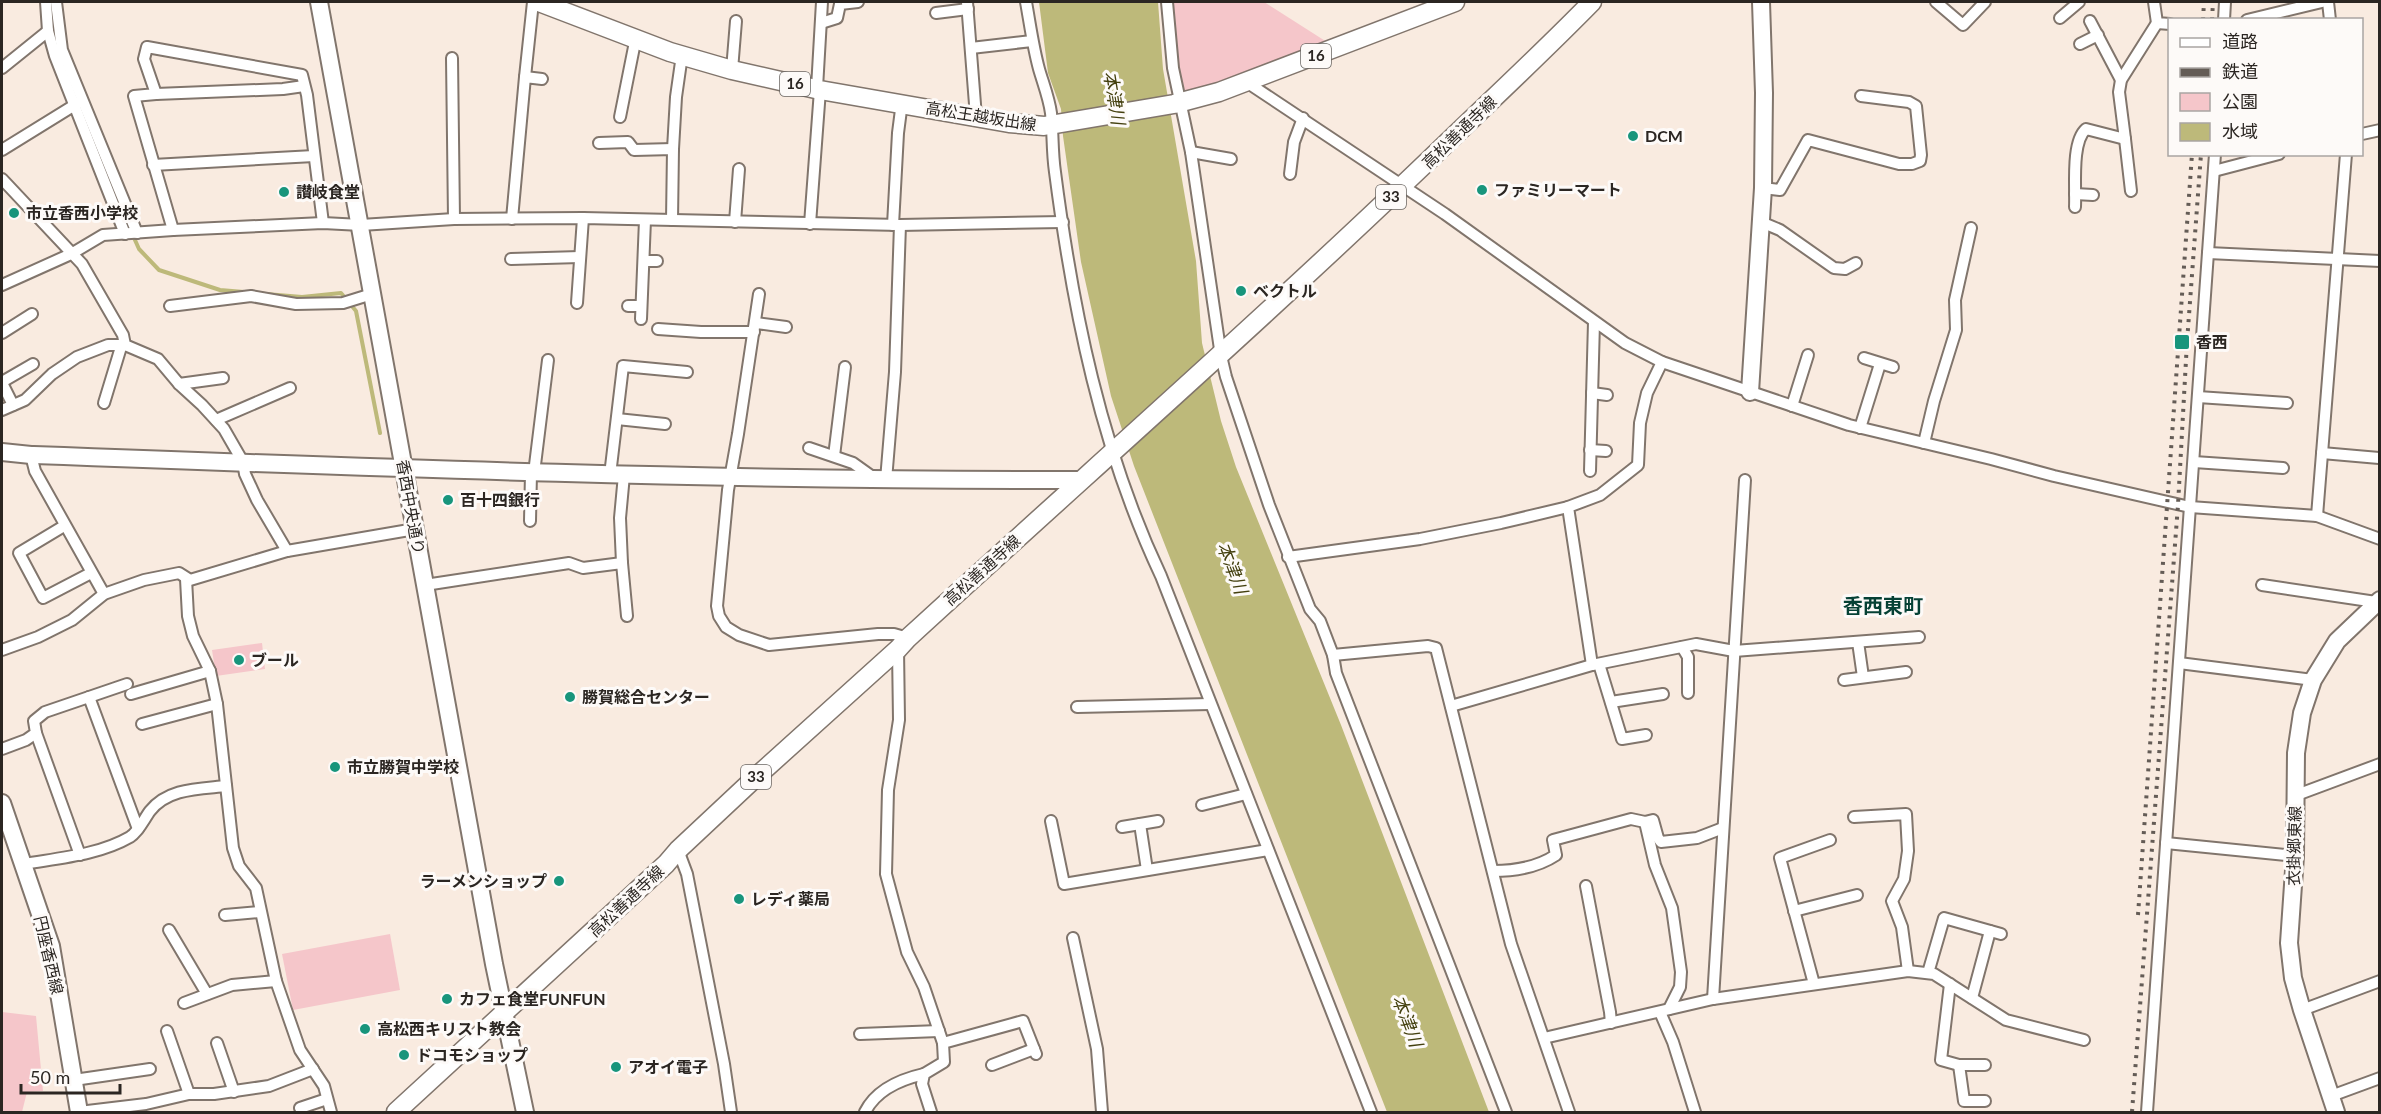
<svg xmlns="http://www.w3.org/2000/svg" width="2381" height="1114" viewBox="0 0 2381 1114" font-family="Lato,'Noto Sans JP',sans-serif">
<rect width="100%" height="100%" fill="#f9ebe0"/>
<g fill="#f5c6ca">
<path d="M1171 2H1264L1330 44 1240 80 1181 93 1174 47Z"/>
<path d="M262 643 265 669 216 676 212 650Z"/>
<path d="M390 934 400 990 293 1010 282 954Z"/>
<path d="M2 1012 36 1016 43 1091 27 1092 22 1112H2Z"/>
</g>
<path fill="#bdb97a" d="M1039 2H1158L1163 69 1196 261 1202 343 1221 421 1236 467 1341 725 1489 1112H1387L1134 466 1111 396 1081 262 1063 136 1061 109 1048 73Z"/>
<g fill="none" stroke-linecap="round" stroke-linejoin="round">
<g stroke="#bdb97a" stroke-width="4">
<path d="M52 11 55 36"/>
<path d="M122 211 139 249 159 270 220 290 302 297 341 293 356 311 380 433"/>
</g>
<defs>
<g id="street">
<path d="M46 2 48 31 55 56 125 234"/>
<path d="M56 2 62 50 137 233"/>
<path d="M967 2 976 117"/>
<path d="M1026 2C1030 24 1033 47 1039 69 1043 83 1049 98 1051 113 1053 132 1052 152 1055 172 1073 311 1101 449 1161 576L1371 1112"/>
<path d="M1167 2 1173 68 1191 152 1221 356 1226 377 1269 505 1310 609 1320 621 1333 655 1336 673 1506 1112"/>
<path d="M1936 2 1963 25 1985 2"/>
<path d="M2154 2 2157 23 2170 24"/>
<path d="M2328 2 2330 20"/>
<path d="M936 13 968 9"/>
<path d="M2060 18 2079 2"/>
<path d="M2224 20 2225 2"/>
<path d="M2247 20 2322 2"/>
<path d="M2090 21 2121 80"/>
<path d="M821 23 837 18 840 4 858 2"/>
<path d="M2080 44 2098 35"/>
<path d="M971 48 1032 41"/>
<path d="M452 58 454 219"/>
<path d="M2 68 48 31"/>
<path d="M732 70 736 21"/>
<path d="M525 77 533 2"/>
<path d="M1248 83 1445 214 1625 343 1662 362 1849 425 1991 459 2054 476 2190 507 2317 516 2380 539"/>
<path d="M817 88 822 2"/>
<path d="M156 94 283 89 304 86"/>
<path d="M620 117 636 37"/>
<path d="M2362 134 2380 130"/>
<path d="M2125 139 2131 191"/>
<path d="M599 143 628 142 634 150 673 149 672 220"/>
<path d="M673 149 676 97 682 55"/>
<path d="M2 150 78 103"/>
<path d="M1191 152 1231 159"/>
<path d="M153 165 314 156"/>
<path d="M2214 171 2279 154"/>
<path d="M1290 174 1294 142 1303 118"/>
<path d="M2 179 82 264 123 335 125 345 158 359 179 384 202 405 224 429 243 462 245 474 257 500 287 551"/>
<path d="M1763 188 1780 190 1808 140 1899 164H1912L1920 161 1921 155 1916 106 1909 102 1861 96"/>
<path d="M2075 194 2093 195"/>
<path d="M2075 207C2076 187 2071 142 2086 129L2125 139 2119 92 2121 80 2157 23"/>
<path d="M512 219 525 77 542 79"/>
<path d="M735 222 739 169"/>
<path d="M1761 222 1780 230 1834 268 1845 269 1856 263"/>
<path d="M810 224 820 90"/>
<path d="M893 225 898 133 902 102"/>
<path d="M173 230 134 96 156 94 144 59 147 47 302 75 307 95 323 223"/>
<path d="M2208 253 2380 261"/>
<path d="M511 259 580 257"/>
<path d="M644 261H657"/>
<path d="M2 285 71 254 103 235 173 230 323 223 361 225 454 219 583 218 900 225 1063 222"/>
<path d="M759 294 738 434 728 490 717 606 719 616 726 627 739 635 769 645 878 634H894L908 638"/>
<path d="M577 303 583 218"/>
<path d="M170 306 251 296 296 304 343 303 372 294"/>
<path d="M628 306H641"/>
<path d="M641 319 645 220"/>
<path d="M756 323 786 327"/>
<path d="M658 329 701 332H754"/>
<path d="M2 333 32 314"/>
<path d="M1864 358 1893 367"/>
<path d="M2 382 33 364"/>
<path d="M2 383 13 405"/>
<path d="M179 384 223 378"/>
<path d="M1592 393 1607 395"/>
<path d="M2198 397 2287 403"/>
<path d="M104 403 121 347 125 345"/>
<path d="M1792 406 1808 355"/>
<path d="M2 410 25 400 52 374 77 357 108 345H125"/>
<path d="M617 419 665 424"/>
<path d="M216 420 290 388"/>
<path d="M1860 428 1880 364"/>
<path d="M1924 443 1934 401 1956 330 1955 300 1971 228"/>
<path d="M809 448 853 463 874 478"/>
<path d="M1590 450 1606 451"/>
<path d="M2322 453 2379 458"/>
<path d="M31 455 35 471 104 594"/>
<path d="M834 456 845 367"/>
<path d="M2194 462 2283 468"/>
<path d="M1590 471 1594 322"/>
<path d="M534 473 548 360"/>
<path d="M610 475 623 366 687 372"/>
<path d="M886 480 895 372 900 225"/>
<path d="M2317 516 2346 154"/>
<path d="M530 521 531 473"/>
<path d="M64 526 19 553 43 598 91 573"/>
<path d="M1288 557 1420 539 1501 523 1568 507"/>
<path d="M622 563 620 518 624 475"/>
<path d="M186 579 188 616 193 636 210 671 217 704 233 848 239 866 256 888 276 981 300 1050 324 1086 331 1112"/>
<path d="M425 585 569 563 583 568 622 563 627 616"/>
<path d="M2262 585 2376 602"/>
<path d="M1858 642 1863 677"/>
<path d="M1682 647 1688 657V693"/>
<path d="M898 649 899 720 888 790 886 874 907 952 924 987 943 1043"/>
<path d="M2 650 38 637 72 620 104 594 144 580 179 573 190 580 287 551 415 529"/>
<path d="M1333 655 1428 646 1436 648 1511 944 1569 1112"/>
<path d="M2179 663 2313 680"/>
<path d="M1599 664 1622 739 1646 735"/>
<path d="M1592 665 1568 507 1600 495 1638 465 1640 423 1647 393 1662 362"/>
<path d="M1844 680 1906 672"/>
<path d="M131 694 210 671"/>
<path d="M89 697 138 829"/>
<path d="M1611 702 1663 694"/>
<path d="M1451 706 1592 665 1696 644 1734 651 1919 637"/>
<path d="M1077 707 1210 704"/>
<path d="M142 724 217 704"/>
<path d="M36 733 80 855"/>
<path d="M2 749 26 740 36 733 34 721 45 712 127 684"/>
<path d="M2294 796 2380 764"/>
<path d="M1202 805 1246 794"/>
<path d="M1854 817 1906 814 1908 851 1904 879 1892 901 1902 927 1908 971"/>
<path d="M1051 821 1064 884 1268 850"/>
<path d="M1645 822 1655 865 1672 908 1681 972 1680 987 1669 1009"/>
<path d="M1140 824 1147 870"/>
<path d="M1122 827 1158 821"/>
<path d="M2166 843 2295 856"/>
<path d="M678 850 687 874 724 1064 731 1112"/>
<path d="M24 864C59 858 99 855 130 837 139 831 144 819 150 811 168 788 199 789 226 786"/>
<path d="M1493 871C1515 871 1538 867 1556 855L1553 840 1631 819 1645 822 1653 820 1658 838 1661 842 1697 838 1723 828"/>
<path d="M1586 886 1610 1012 1611 1023"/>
<path d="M1794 911 1857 895"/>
<path d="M225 915 260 912"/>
<path d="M169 930 207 994"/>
<path d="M1073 938 1097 1049 1102 1112"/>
<path d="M1928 973 1944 918 2001 934"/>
<path d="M1814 984 1780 858 1830 840"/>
<path d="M1950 984 1941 1060 1959 1065H1985"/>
<path d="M1972 998 1990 931"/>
<path d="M1713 999 1745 480"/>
<path d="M184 1003 232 985 276 981"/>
<path d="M2302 1010 2380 981"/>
<path d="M1660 1012 1673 1042 1695 1112"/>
<path d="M167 1031 189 1094"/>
<path d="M860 1034 939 1031"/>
<path d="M1544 1038 1713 999 1908 971 1934 974 2006 1020 2084 1040"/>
<path d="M217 1043 234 1092"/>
<path d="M992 1065 1034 1049"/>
<path d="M1959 1065 1964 1101H1985"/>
<path d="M74 1080 150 1069"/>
<path d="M2331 1096 2380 1078"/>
<path d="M300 1108 327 1099"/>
<path d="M79 1112 146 1104 189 1094H214L269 1086 313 1069"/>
<path d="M865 1112C876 1090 902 1079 924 1074"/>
<path d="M931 1112 922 1084 924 1074 944 1062 943 1043 1023 1021 1036 1054"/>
<path d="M2147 1112 2215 154"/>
</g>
<g id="secondary">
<path d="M319 2 494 964 525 1112"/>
<path d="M1750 392 1763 188 1764 93 1761 2"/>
<path d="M2 452 31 455C381 468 730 481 1080 480"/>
<path d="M2 803 51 946 79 1112"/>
<path d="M2336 1112 2302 1010 2293 978 2289 943 2295 856 2296 753 2302 713 2313 680 2337 641 2380 600"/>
</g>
<g id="primary">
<path d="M539 2 670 52 732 70 820 90 1009 123 1044 126 1174 104 1219 92 1455 2"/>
<path d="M396 1112 666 864 678 850 756 777 898 649 908 638C1090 471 1276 308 1454 136 1500 92 1547 48 1592 2"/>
</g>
</defs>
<use href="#street" stroke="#81756c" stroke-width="14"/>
<use href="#secondary" stroke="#81756c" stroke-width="20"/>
<use href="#primary" stroke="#81756c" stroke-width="21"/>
<use href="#street" stroke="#fff" stroke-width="10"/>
<use href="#secondary" stroke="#fff" stroke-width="16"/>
<use href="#primary" stroke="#fff" stroke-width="18"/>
<g stroke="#645c56" stroke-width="4" stroke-dasharray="3 6" stroke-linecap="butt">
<path d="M2203 20 2204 2"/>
<path d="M2212 20 2213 2"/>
<path d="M2138 915 2192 154"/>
<path d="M2132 1112 2178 505 2187 342 2201 154"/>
</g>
</g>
<g fill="#18957c" stroke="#fdfaf8" stroke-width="2">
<circle cx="1633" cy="136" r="6"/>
<circle cx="1482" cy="190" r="6"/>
<circle cx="284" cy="192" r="6"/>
<circle cx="14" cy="213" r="6"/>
<circle cx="1241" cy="291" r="6"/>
<rect x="2174" y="334" width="16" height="16" rx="3"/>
<circle cx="448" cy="500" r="6"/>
<circle cx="239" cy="660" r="6"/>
<circle cx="570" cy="697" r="6"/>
<circle cx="335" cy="767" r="6"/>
<circle cx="559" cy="881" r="6"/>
<circle cx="739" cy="899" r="6"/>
<circle cx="447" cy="999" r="6"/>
<circle cx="365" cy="1029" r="6"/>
<circle cx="404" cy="1055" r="6"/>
<circle cx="616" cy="1067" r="6"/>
</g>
<g text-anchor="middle" stroke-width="6" stroke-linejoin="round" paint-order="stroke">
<g fill="#fdfaf8" stroke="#6a6662" stroke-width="1.5">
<rect x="1301" y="44" width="30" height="24" rx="4.5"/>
<rect x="780" y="72" width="30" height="24" rx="4.5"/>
<rect x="1376" y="185" width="30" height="24" rx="4.5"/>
<rect x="741" y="765" width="30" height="24" rx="4.5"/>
</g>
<g font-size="15" font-weight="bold" fill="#2b2622">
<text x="1316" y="61">16</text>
<text x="795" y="89">16</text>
<text x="1391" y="202">33</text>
<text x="756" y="782">33</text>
</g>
<g font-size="16" fill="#2b2622" stroke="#fdfaf8">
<text transform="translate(981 116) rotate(9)" y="6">高松王越坂出線</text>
<text transform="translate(1459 132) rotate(-44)" y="6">高松善通寺線</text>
<text transform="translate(411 507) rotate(80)" y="6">香西中央通り</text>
<text transform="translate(982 570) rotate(-42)" y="6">高松善通寺線</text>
<text transform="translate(2294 846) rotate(-89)" y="6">衣掛郷東線</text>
<text transform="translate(626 901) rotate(-43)" y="6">高松善通寺線</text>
<text transform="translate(49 955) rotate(77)" y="6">円座香西線</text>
</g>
<g font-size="16" font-weight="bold" fill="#2b2622" stroke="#fdfaf8" text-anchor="start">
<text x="1645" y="142">DCM</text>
<text x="1494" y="196">ファミリーマート</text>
<text x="296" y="198">讃岐食堂</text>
<text x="26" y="219">市立香西小学校</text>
<text x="1253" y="297">ベクトル</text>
<text x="2196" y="348">香西</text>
<text x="460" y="506">百十四銀行</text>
<text x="251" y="666">ブール</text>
<text x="582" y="703">勝賀総合センター</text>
<text x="347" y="773">市立勝賀中学校</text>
<text x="547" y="887" text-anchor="end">ラーメンショップ</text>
<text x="751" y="905">レディ薬局</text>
<text x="459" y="1005">カフェ食堂FUNFUN</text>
<text x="377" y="1035">高松西キリスト教会</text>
<text x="416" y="1061">ドコモショップ</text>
<text x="628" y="1073">アオイ電子</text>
</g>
<g font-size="18" font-style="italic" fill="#44400f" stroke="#fdfaf8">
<text transform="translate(1114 98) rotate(81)" y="6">本津川</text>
<text transform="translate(1232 568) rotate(69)" y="6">本津川</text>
<text transform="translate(1407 1021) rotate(69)" y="6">本津川</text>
</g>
<g font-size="20" font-weight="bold" fill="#064135" stroke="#fdfaf8">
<text x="1883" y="613">香西東町</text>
</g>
</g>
<rect width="2381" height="1114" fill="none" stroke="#2b2622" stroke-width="6"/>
<rect x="2168" y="18" width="195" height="138" fill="#fdfaf8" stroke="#a9a5a2" stroke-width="1.5"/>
<rect x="2180" y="38" width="30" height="9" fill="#ffffff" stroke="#a9a5a2" stroke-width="1.5"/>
<text x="2222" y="48" font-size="18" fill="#2b2622">道路</text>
<rect x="2180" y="68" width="30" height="9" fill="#645c56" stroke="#a9a5a2" stroke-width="1.5"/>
<text x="2222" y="78" font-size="18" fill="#2b2622">鉄道</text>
<rect x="2180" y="93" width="30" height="18" fill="#f5c6ca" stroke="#a9a5a2" stroke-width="1.5"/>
<text x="2222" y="108" font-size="18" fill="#2b2622">公園</text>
<rect x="2180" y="123" width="30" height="18" fill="#bdb97a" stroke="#a9a5a2" stroke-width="1.5"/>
<text x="2222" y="138" font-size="18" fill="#2b2622">水域</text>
<path d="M21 1084v9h99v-9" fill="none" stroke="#2b2622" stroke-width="3"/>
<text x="30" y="1084" font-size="18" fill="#2b2622" stroke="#fdfaf8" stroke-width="4.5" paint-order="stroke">50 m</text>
</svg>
